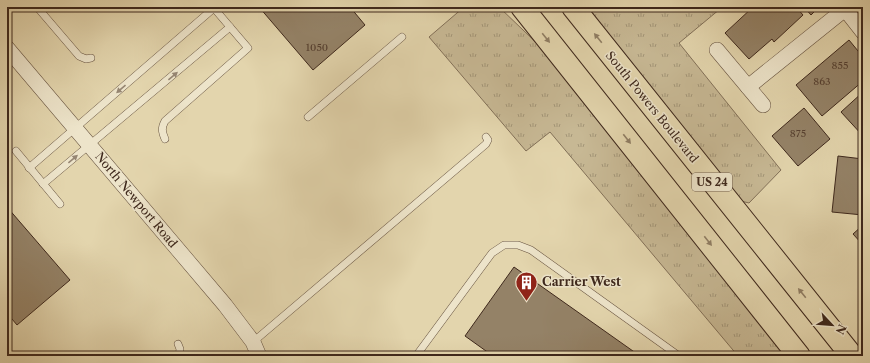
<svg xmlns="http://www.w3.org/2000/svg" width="870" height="363" viewBox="0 0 870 363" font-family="'Libre Caslon Text',serif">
<defs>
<pattern id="grass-tufts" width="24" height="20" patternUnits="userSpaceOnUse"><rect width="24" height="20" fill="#c7b894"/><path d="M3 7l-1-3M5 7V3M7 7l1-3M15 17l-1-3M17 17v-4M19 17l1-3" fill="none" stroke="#a39678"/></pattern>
</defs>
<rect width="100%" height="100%" fill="#e3d5ad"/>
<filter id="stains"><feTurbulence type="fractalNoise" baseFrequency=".005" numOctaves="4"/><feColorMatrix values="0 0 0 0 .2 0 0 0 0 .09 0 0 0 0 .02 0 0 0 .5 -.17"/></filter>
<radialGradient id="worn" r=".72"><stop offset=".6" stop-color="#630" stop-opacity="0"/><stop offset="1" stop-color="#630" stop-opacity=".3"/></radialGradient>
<g fill="url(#grass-tufts)" stroke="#827058">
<path d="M464 7H499L594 98 799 356H738L550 132 526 151 429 37Z"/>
<path d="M571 7H718L720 9 679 43 781 170 749 203 725 197Z"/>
</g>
<g fill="#948267" stroke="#3e281c">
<path d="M259 7H350L365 25 313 70Z"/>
<path d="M753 7H796L803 15 774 42 772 39 749 59 725 33Z"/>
<path d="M804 7H819L811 15Z"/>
<path d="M849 40 863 57V81L822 116 796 85Z"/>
<path d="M863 92V136L841 112Z"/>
<path d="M804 108 830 139 798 166 772 136Z"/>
<path d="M838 156 863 159V215L832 212Z"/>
<path d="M7 207 70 280 17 325 7 313Z"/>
<path d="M863 225V245L853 234Z"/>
<path d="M514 267 640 356H493L465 336Z"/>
</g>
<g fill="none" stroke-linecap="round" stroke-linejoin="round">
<defs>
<g id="service">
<path d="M37 7 79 56 86 59 91 58"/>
<path d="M308 117 402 37"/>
<path d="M165 139C162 132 161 128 165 121L248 48 213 7"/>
<path d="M16 151 60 204"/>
<path d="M29 168 214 8"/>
<path d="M43 184 230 27"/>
<path d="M253 342 486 144 488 140 486 137"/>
<path d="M178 344 180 349 179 356"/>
<path d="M416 356 492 253 504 245H518L531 250 679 356"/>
</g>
<g id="minor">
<path d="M7 48 225 305 253 342 259 356"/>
<path d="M717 50 763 105"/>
<path d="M748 87 845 9 863 32"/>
</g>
<g id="trunk">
<path d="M522 7 799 356"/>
<path d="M573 7 852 356"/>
</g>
</defs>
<use href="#service" stroke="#675340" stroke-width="8"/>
<use href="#minor" stroke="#675340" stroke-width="16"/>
<use href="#trunk" stroke="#3e281c" stroke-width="24"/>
<use href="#service" stroke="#ede4ca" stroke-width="7"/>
<use href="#minor" stroke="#ede4ca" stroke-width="15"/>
<use href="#trunk" stroke="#e3d5ad" stroke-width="22"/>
</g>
<defs><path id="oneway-solid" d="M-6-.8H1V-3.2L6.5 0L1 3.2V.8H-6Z"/></defs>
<g fill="#907e64">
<use href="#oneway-solid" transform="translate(546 38) rotate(51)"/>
<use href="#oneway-solid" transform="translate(598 38) rotate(-129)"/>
<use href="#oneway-solid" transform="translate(627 139) rotate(52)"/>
<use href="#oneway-solid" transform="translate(708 241) rotate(52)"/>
<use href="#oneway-solid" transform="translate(802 293) rotate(-129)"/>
</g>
<g fill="#968673">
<use href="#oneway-solid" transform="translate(173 76) rotate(-40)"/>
<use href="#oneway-solid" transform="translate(121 89) rotate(139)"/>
<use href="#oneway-solid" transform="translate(73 159) rotate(-40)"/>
</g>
<defs>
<symbol id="building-pin" viewBox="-11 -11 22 30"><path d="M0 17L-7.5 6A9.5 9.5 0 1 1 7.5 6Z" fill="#8f2418" stroke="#ede4ca"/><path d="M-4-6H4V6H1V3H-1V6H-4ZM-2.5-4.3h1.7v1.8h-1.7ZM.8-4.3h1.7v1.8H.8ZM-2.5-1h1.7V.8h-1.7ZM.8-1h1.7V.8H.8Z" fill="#fff"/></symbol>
</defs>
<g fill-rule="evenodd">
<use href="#building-pin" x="514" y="270" width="25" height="34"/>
</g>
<g text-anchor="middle" stroke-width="3" stroke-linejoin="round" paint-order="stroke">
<g font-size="10" fill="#543e2f">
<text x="317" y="51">1050</text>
<text x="840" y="69">855</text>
<text x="822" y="85">863</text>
<text x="798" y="137">875</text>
</g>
<rect fill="#ede4ca" stroke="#726050" stroke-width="1" x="692" y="173" width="40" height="18" rx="3"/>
<g font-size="11" font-weight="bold" fill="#3e281c">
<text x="712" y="186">US 24</text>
</g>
<g font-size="12" fill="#3e281c" stroke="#ede4ca">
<text transform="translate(652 107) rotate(51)" y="4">South Powers Boulevard</text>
<text transform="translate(136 200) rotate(50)" y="4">North Newport Road</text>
</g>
<g font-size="12" font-weight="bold" fill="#3e281c" stroke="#ede4ca" text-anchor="start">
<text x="542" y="286">Carrier West</text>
</g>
</g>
<rect width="870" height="363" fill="none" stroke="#e3d5ad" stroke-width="24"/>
<rect x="8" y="8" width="854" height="347" fill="none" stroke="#3e281c" stroke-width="2"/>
<rect x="12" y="12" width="846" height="339" fill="none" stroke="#3e281c"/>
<g transform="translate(832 325) rotate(116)" stroke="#ede4ca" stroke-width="3" paint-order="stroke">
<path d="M0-3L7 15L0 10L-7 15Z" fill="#3e281c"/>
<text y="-6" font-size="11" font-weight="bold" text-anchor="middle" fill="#3e281c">N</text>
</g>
<rect width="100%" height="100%" filter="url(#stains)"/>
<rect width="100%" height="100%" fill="url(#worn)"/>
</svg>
